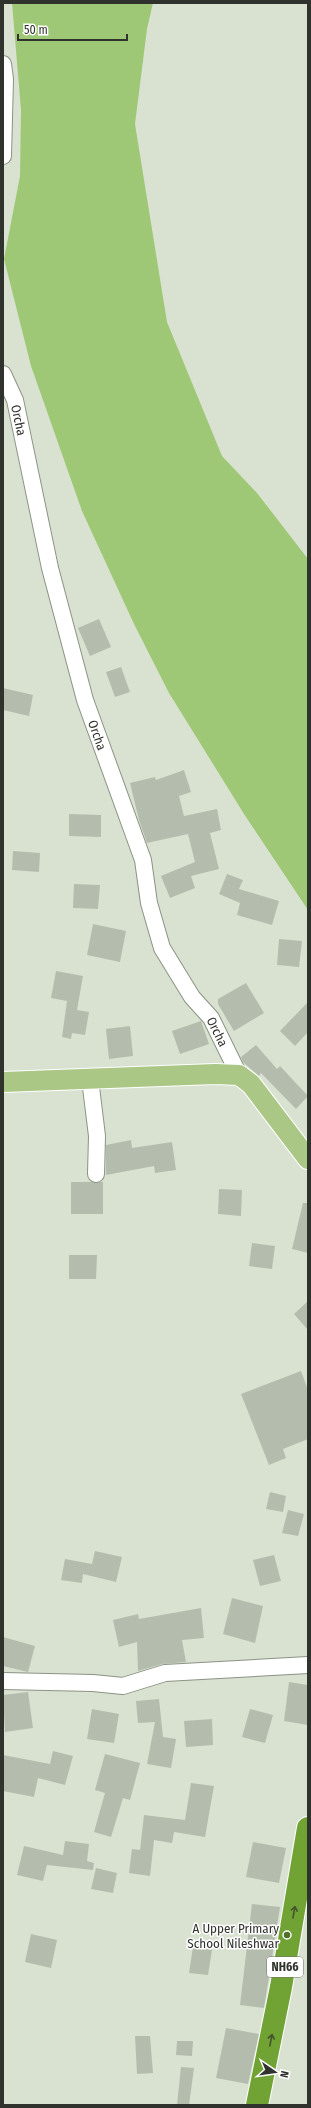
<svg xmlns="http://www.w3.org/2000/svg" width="311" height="2108" viewBox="0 0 311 2108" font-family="'Fira Sans Condensed',sans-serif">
<rect width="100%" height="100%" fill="#d9e2d1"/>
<path fill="#9fc876" d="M12 3H153L147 29 135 124 167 322 222 456 257 493 308 559V910L244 814 169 693 134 624 82 511 31 366 4 259 20 176 21 110Z"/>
<g fill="#b4bdad">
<path d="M99 619 111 647 90 656 78 628Z"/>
<path d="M121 667 130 692 115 697 106 672Z"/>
<path d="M3 688 33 695 29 716 3 710Z"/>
<path d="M184 770 191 792 179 796 184 816 217 809 221 830 210 833 219 869 191 876 195 888 170 898 161 876 195 862 188 834 147 843 139 820 130 783 155 777 156 780Z"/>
<path d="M69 814 101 815V837L69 836Z"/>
<path d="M13 851 40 853 39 872 12 870Z"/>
<path d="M227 874 243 880 239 889 279 901 272 925 237 915 240 903 219 894Z"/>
<path d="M74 884 100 885 98 909 73 908Z"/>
<path d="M93 924 126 931 120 962 87 955Z"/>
<path d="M279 939 302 941 299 967 277 965Z"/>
<path d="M56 971 83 976 77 1010 89 1012 85 1035 72 1033 71 1039 62 1037 67 1001 51 998Z"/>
<path d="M246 983 264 1013 234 1031 218 1004V999Z"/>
<path d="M308 1002V1032L295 1046 280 1031Z"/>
<path d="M201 1021 209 1044 180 1054 172 1031Z"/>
<path d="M130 1026 133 1056 109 1059 106 1029Z"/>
<path d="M256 1045 277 1069 280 1066 308 1096 296 1109 261 1073 259 1076 243 1062 241 1057Z"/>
<path d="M131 1140 132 1148 172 1142 176 1170 155 1173 154 1166 106 1175V1145Z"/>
<rect x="71" y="1182" width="32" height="32"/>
<path d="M219 1189 242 1190 241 1216 218 1214Z"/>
<path d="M303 1203H308V1253L292 1249Z"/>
<path d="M252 1243 275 1246 272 1269 249 1266Z"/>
<path d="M69 1255H97L96 1279H69Z"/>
<path d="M308 1301V1330L294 1314Z"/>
<path d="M301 1371 308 1390V1439L283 1449 286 1458 269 1465 241 1394Z"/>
<path d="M270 1492 286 1496 283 1512 266 1509Z"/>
<path d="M288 1510 304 1514 298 1536 282 1533Z"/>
<path d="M95 1551 122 1557 116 1582 83 1574 82 1583 61 1580 65 1559 92 1564Z"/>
<path d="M274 1555 281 1581 260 1586 253 1560Z"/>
<path d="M232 1598 263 1606 255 1643 223 1634Z"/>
<path d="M201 1608 204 1638 182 1640 186 1662 162 1664 138 1671 137 1642 119 1647 113 1620 138 1614 139 1619Z"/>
<path d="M3 1637 35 1646 28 1672 3 1666Z"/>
<path d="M289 1682 308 1685V1725L284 1721Z"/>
<path d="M28 1692 33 1728 5 1732 3 1695Z"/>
<path d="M159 1699 163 1737 176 1739 171 1768 147 1764 155 1722 138 1723 136 1701Z"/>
<path d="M92 1709 119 1714 114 1743 87 1739Z"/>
<path d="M250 1709 273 1715 265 1743 242 1737Z"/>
<path d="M212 1719 213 1745 186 1747 184 1721Z"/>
<path d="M53 1751 73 1756 65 1785 38 1778 34 1797 3 1791V1755L50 1764Z"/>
<path d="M105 1754 140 1763 130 1800 123 1798 111 1837 94 1832 105 1793 95 1790Z"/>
<path d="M191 1783 214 1786 205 1837 174 1832 172 1843 154 1840 150 1876 129 1873 132 1849 140 1850 144 1815 185 1820Z"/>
<path d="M65 1841 89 1844 87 1861 94 1863 93 1870 47 1865 43 1881 17 1875 24 1846 63 1855Z"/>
<path d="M253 1842 286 1848 279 1883 246 1877Z"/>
<path d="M96 1868 117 1873 113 1893 91 1889Z"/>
<path d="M252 1904 280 1907 264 2008 240 2005Z"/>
<path d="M31 1934 57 1940 51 1968 25 1962Z"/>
<path d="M193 1947 212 1950 208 1975 189 1973Z"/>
<path d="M226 2028 259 2034 248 2084 216 2078Z"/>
<path d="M135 2036H150L153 2073 137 2074Z"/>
<path d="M177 2041H193L192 2056 176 2055Z"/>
<path d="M181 2067 194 2068 189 2105H177Z"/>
</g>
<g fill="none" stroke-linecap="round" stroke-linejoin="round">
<defs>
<g id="minor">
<path d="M3 64 5 79 3 156"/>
<path id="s1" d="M3 374 15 400 50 568 85 700 143 860 149 903 162 948 192 997 211 1018 239 1075"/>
<path d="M90 1079 97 1136 96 1174"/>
<path d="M3 1681 93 1683 123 1686 165 1673 308 1665"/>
</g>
<path id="major" d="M3 1082 215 1074 239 1075 251 1084 308 1159"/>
<path id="highway" d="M257 2105 281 1987 308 1828"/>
</defs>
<use href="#minor" stroke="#8b9384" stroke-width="18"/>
<use href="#major" stroke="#fff" stroke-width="22"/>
<use href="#highway" stroke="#fff" stroke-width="24"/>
<use href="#minor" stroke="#fff" stroke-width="16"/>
<use href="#major" stroke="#aac785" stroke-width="20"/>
<use href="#highway" stroke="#71a234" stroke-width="22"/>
</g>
<defs><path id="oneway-shaft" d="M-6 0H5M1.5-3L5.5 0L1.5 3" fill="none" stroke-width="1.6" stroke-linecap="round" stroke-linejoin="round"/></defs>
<g stroke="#44542f">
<use href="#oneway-shaft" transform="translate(294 1912) rotate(-80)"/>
<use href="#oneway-shaft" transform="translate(271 2040) rotate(-79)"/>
</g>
<circle fill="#4f7028" stroke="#fff" stroke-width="1.5" cx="287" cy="1935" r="4"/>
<g text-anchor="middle" stroke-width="3" stroke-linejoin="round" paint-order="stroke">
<rect fill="#fff" stroke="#6e706c" stroke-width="1" x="267" y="1957" width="36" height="20" rx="3"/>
<g font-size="12" font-weight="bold" fill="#30332d">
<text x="285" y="1971">NH66</text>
</g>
<g font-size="13" fill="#30332d" stroke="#fff">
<text dy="5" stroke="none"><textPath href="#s1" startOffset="49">Orcha</textPath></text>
<text dy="5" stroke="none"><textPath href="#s1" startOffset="374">Orcha</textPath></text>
<text dy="5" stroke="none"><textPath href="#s1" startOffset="698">Orcha</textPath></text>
</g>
<g font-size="13" fill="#30332d" stroke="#fff" text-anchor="end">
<text x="279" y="1933">A Upper Primary<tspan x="279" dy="15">School Nileshwar</tspan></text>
</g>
</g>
<rect width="311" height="2108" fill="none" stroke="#30332d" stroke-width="8"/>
<g transform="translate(275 2072) rotate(103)" stroke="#ffffff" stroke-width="3" paint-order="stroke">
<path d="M0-3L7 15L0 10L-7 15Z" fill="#30332d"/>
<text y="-6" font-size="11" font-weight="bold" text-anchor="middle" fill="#30332d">N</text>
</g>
<path d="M18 34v6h109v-6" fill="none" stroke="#30332d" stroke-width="2"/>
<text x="24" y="34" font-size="12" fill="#30332d" stroke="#ffffff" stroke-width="3" paint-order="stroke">50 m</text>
</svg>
